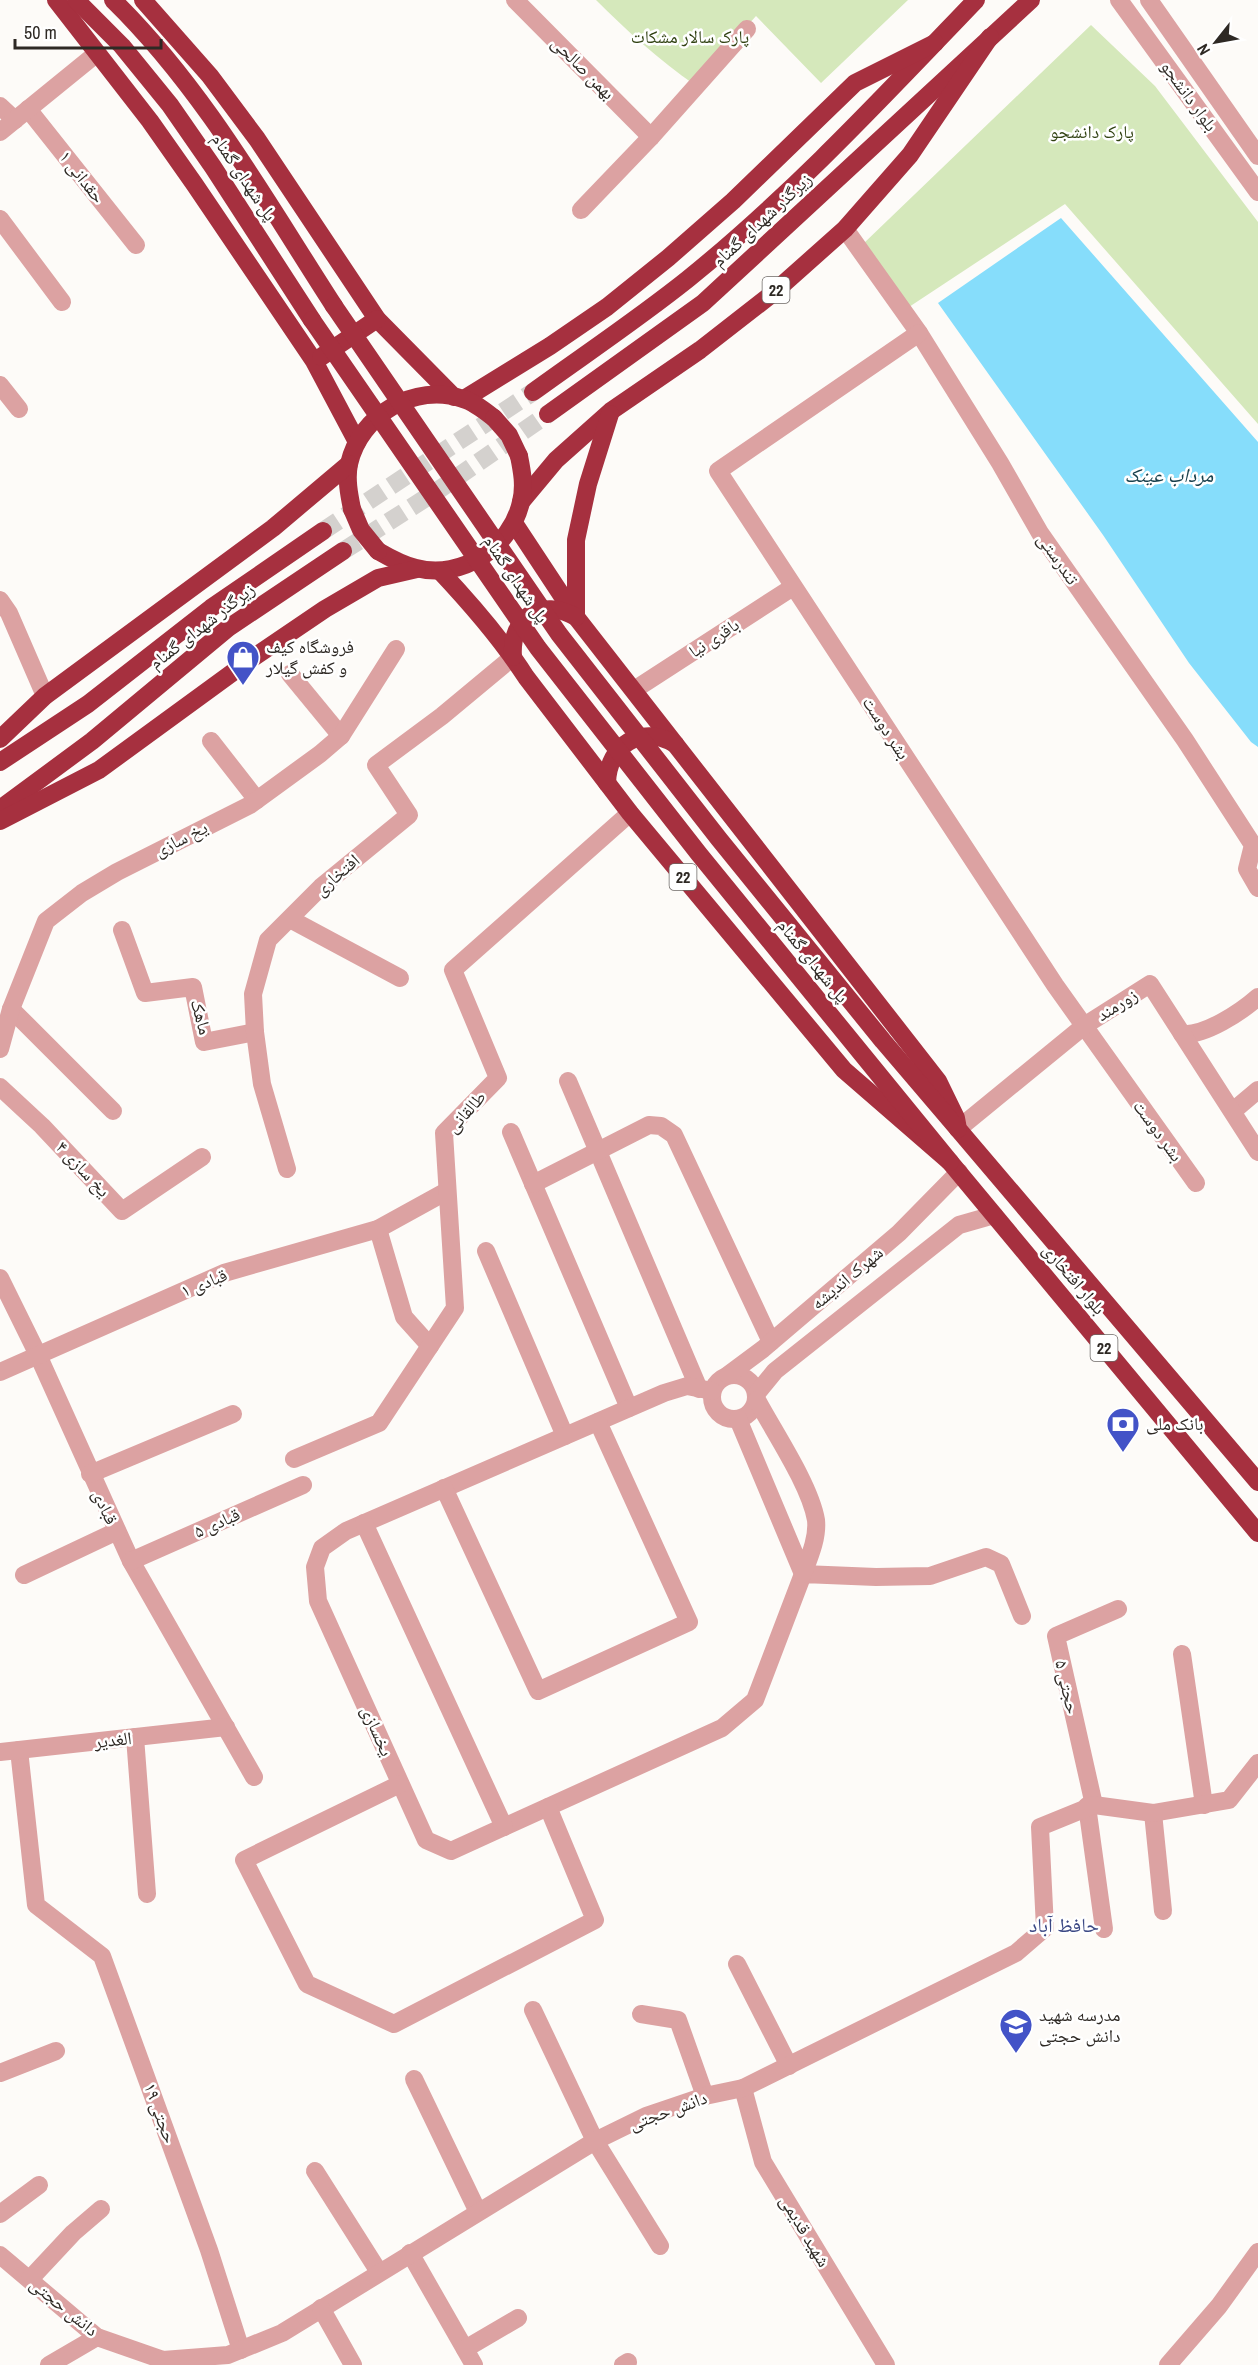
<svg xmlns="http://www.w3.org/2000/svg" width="1258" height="2365" viewBox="0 0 1258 2365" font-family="'Archivo Narrow','Noto Naskh Arabic',sans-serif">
<rect width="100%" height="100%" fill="#fdfbf8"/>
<g fill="#d5e8bb">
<path d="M596 0H908L821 83 756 16 695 85C659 60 627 31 596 0Z"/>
<path d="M1091 25 1155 86 1258 222V424L1065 204 909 307 863 244Z"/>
</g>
<path fill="#86ddfb" d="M1061 218 1258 442V747L1251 742 1189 663 1103 535 938 303Z"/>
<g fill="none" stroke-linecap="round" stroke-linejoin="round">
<g stroke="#d4d1ce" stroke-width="18" stroke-dasharray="18 9" stroke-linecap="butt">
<path d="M323 531 533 392"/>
<path d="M343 551 440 489 548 414"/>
</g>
<g stroke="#dca2a2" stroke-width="18">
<path d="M515 0 651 137"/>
<path d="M1119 0 1258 192"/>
<path d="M1149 0 1258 156"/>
<path d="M0 106 15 120"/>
<path d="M28 109 136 245"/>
<path d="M0 132 96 54"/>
<path d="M581 210 651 137 747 29"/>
<path d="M0 219 62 302"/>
<path d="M845 229 919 333 1000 463 1040 533 1185 740 1253 845 1247 869 1258 888"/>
<path d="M919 333 718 471 1055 985 1196 1183"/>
<path d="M0 385 19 409"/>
<path d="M0 600 9 613 45 696"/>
<path d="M290 674 341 736"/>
<path d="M634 690 793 587"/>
<path d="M211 741 257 800"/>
<path d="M290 919 400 978"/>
<path d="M122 930 145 993 193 987 204 1042 255 1032"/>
<path d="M11 1009 113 1111"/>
<path d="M1182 1034C1205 1036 1241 1012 1258 997"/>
<path d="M0 1049 11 1009 46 921 82 893 117 872 250 805 320 754 341 736 396 649"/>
<path d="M568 1081 699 1389"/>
<path d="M0 1087 42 1126 122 1211 202 1157"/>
<path d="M1233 1111 1258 1090"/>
<path d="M958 1129 1084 1026 1150 984 1258 1152"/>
<path d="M511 1132 629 1408"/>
<path d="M287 1169 262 1084 255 1032 253 994 268 940 321 887 409 815 376 765 442 716 513 657"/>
<path d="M533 1184 649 1125 661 1126 674 1135 771 1342"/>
<path d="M378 1229 404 1317 430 1346"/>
<path d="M486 1251 565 1436"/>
<path d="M0 1278 38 1355 131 1561 254 1777"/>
<path d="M0 1372 224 1273 378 1229 447 1191"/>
<circle cx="734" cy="1397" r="22"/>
<path d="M728 1375 763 1349 899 1233 959 1172"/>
<path d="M712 1391 687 1386 664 1393 346 1531 322 1548 315 1567 318 1601 426 1840 451 1851 722 1728 755 1700 803 1574 876 1577 930 1576 986 1557 1001 1564 1022 1616"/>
<path d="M757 1393 775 1371 959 1225 994 1215"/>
<path d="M738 1419 803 1574C809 1558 818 1538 816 1520 810 1485 774 1432 757 1400"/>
<path d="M294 1459 379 1423 455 1308 444 1133 498 1078 453 970 630 813"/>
<path d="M90 1474 233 1414"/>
<path d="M444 1488 538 1691 689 1622 598 1422"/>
<path d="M364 1523 504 1827"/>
<path d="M131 1561 303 1485"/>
<path d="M24 1575 117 1531"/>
<path d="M1182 1654 1204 1805"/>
<path d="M135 1737 147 1894"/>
<path d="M19 1750 36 1905 102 1956 209 2250 241 2350"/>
<path d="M0 1752 226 1727"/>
<path d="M400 1784 244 1860 307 1984 394 2024 595 1920 548 1807"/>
<path d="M1094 1805 1056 1636 1118 1609"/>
<path d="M1087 1806 1104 1929"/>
<path d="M1153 1813 1163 1911"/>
<path d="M737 1964 789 2066"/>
<path d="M533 2010 595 2141 660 2246"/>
<path d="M641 2014 678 2020 705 2096"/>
<path d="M0 2073 56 2051"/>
<path d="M414 2079 478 2212"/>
<path d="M743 2088 763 2162 886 2365"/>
<path d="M315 2171 379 2272"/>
<path d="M0 2214 39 2185"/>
<path d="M410 2253 474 2365"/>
<path d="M0 2255 97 2337 163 2360 228 2355 282 2333 595 2141 646 2116 705 2096 743 2088 1016 1953 1045 1928 1040 1827 1094 1805 1153 1813 1229 1800 1258 1763"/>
<path d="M30 2279 73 2233 101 2209"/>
<path d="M321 2308 353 2365"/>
<path d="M465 2349 518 2318"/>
<path d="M49 2365 97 2337"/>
<path d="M623 2365 628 2362"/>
<path d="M1168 2365 1219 2306 1258 2252"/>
</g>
<g stroke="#a6303f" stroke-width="18">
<path d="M56 0 150 121 195 185 314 361 357 442"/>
<path d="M76 0 122 46 170 105 213 167 312 320"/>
<path d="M113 0C203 88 266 201 334 306"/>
<path d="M143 0 210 76 257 139 377 319 454 397"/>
<path d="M321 357 377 319"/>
<path d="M533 392C584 355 638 319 688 279 792 195 883 97 976 0"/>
<path d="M464 399 550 346 607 307 668 258 733 201 855 83 935 43"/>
<path d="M548 414 703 303 1031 0"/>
<path d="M521 502 556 460 611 411 700 350 772 294 845 229 910 155 990 37"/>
<path d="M352 509C349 494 346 479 349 464 360 415 415 382 463 399 474 402 485 411 494 418"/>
<path d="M514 523 576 617 938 1081 956 1118 958 1129 1258 1482"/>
<path d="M378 551C390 558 403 565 416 568 462 580 511 547 521 502 525 486 522 471 519 456"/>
<path d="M440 571C471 604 501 638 526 677L630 813 844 1070 950 1162 1258 1533"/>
<path d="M576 617V540L588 484 610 414"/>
<path d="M513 657C510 617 541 597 576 617"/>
<path d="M0 739 45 696 273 528 349 464"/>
<path d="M0 762 88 704 211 608 323 531"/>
<path d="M607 783C608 745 641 724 675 744"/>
<path d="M0 809 92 741 228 628 343 551"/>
<path d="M0 821 99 770 247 662 325 609 378 578 417 569"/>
</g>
<g stroke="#a6303f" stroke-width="18">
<path d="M334 306 559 634 719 839 883 1041 958 1129"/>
<path d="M312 320 538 648 699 854 950 1162"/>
<path d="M494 418 509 435 519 456"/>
<path d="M352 509 361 530 378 551"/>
</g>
</g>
<defs>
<symbol id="shop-pin" viewBox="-11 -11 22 30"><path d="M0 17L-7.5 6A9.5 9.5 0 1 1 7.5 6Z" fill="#4353c7" stroke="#fff"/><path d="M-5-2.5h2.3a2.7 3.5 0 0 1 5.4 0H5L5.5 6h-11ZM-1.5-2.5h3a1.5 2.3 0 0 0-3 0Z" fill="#fff"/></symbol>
<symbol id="bank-pin" viewBox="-11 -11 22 30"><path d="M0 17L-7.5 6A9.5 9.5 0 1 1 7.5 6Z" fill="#4353c7" stroke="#fff"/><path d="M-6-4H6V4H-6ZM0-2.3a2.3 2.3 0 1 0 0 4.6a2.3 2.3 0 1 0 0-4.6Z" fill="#fff"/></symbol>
<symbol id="school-pin" viewBox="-11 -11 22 30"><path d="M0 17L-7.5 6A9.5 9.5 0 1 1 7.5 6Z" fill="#4353c7" stroke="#fff"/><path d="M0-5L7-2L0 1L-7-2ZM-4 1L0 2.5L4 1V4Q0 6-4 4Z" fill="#fff"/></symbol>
</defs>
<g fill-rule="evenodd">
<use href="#shop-pin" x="224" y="638" width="38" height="52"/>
<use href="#bank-pin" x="1104" y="1405" width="38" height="52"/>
<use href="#school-pin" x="997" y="2006" width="38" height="52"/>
</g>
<g text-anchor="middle" stroke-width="5" stroke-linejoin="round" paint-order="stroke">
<g fill="#fff" stroke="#6d6966" stroke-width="1.5">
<rect x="762.5" y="277" width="27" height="26" rx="4.5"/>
<rect x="669.5" y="864" width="27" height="26" rx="4.5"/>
<rect x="1090.5" y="1335" width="27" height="26" rx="4.5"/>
</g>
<g font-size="16" font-weight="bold" fill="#2e2924">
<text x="776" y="296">22</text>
<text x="683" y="883">22</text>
<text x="1104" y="1354">22</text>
</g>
<g font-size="18" fill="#314212" stroke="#fff">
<text x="690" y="43">پارک سالار مشکات</text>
<text x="1092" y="138">پارک دانشجو</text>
</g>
<g font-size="18" fill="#2e2924" stroke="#fff">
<text transform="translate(583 68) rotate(45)" y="6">بهمن صالحی</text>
<text transform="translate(1189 96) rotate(54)" y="6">بلوار دانشجو</text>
<text transform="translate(82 177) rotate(52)" y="6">حقدانی ۱</text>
<text transform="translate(244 177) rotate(56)" y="6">پل شهدای گمنام</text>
<text transform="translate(762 220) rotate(-43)" y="6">زیرگذر شهدای گمنام</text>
<text transform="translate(1058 559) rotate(55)" y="6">تندرستی</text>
<text transform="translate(516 579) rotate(56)" y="6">پل شهدای گمنام</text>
<text transform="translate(202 626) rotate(-38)" y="6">زیرگذر شهدای گمنام</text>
<text transform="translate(714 638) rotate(-33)" y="6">باقری نیا</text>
<text transform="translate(886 728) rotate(57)" y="6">بشر دوست</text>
<text transform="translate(181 839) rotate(-27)" y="6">یخ سازی</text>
<text transform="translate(337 875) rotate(-41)" y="6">افتخاری</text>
<text transform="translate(813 961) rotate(51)" y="6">پل شهدای گمنام</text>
<text transform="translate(1117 1005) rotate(-32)" y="6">زورمند</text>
<text transform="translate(201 1017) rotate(75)" y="6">ماهک</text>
<text transform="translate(466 1112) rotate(-48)" y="6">طالقانی</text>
<text transform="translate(1158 1131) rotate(54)" y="6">بشر دوست</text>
<text transform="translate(83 1169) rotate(47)" y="6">یخ سازی ۴</text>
<text transform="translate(847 1278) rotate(-40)" y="6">شهرک اندیشه</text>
<text transform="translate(1074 1279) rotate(50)" y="6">بلوار افتخاری</text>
<text transform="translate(204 1283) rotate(-22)" y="6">قبادی ۱</text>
<text transform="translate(105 1507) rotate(65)" y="6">قبادی</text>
<text transform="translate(217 1523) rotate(-24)" y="6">قبادی ۵</text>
<text transform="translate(1067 1687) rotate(77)" y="6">حجتی ۵</text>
<text transform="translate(377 1731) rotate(66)" y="6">یخسازی</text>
<text transform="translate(113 1740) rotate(-6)" y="6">الغدیر</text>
<text transform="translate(668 2111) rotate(-20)" y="6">دانش حجتی</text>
<text transform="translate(160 2113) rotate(70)" y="6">حجتی ۱۹</text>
<text transform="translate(805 2231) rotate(59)" y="6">شهید قدیمی</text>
<text transform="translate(64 2307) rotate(39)" y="6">دانش حجتی</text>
</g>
<g font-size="18" fill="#2e2924" stroke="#fff" text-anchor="start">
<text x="266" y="653">فروشگاه کیف<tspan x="266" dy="21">و کفش گیلار</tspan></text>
<text x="1146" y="1430">بانک ملی</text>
<text x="1039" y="2021">مدرسه شهید<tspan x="1039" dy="21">دانش حجتی</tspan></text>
</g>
<g font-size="20" font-style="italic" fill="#19414d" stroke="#fff">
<text x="1169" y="482">مرداب عینک</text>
</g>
<g font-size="20" fill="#3b4884" stroke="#fff">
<text x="1064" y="1932">حافظ آباد</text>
</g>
</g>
<g transform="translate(1216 42) rotate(239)" stroke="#ffffff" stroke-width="4.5" paint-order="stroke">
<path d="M0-4.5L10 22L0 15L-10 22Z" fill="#2e2924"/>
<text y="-9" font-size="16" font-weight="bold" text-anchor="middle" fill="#2e2924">N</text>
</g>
<path d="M15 39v9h146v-9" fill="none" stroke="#2e2924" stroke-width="3"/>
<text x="24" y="39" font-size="18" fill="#2e2924" stroke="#ffffff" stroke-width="4.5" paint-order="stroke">50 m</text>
</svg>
